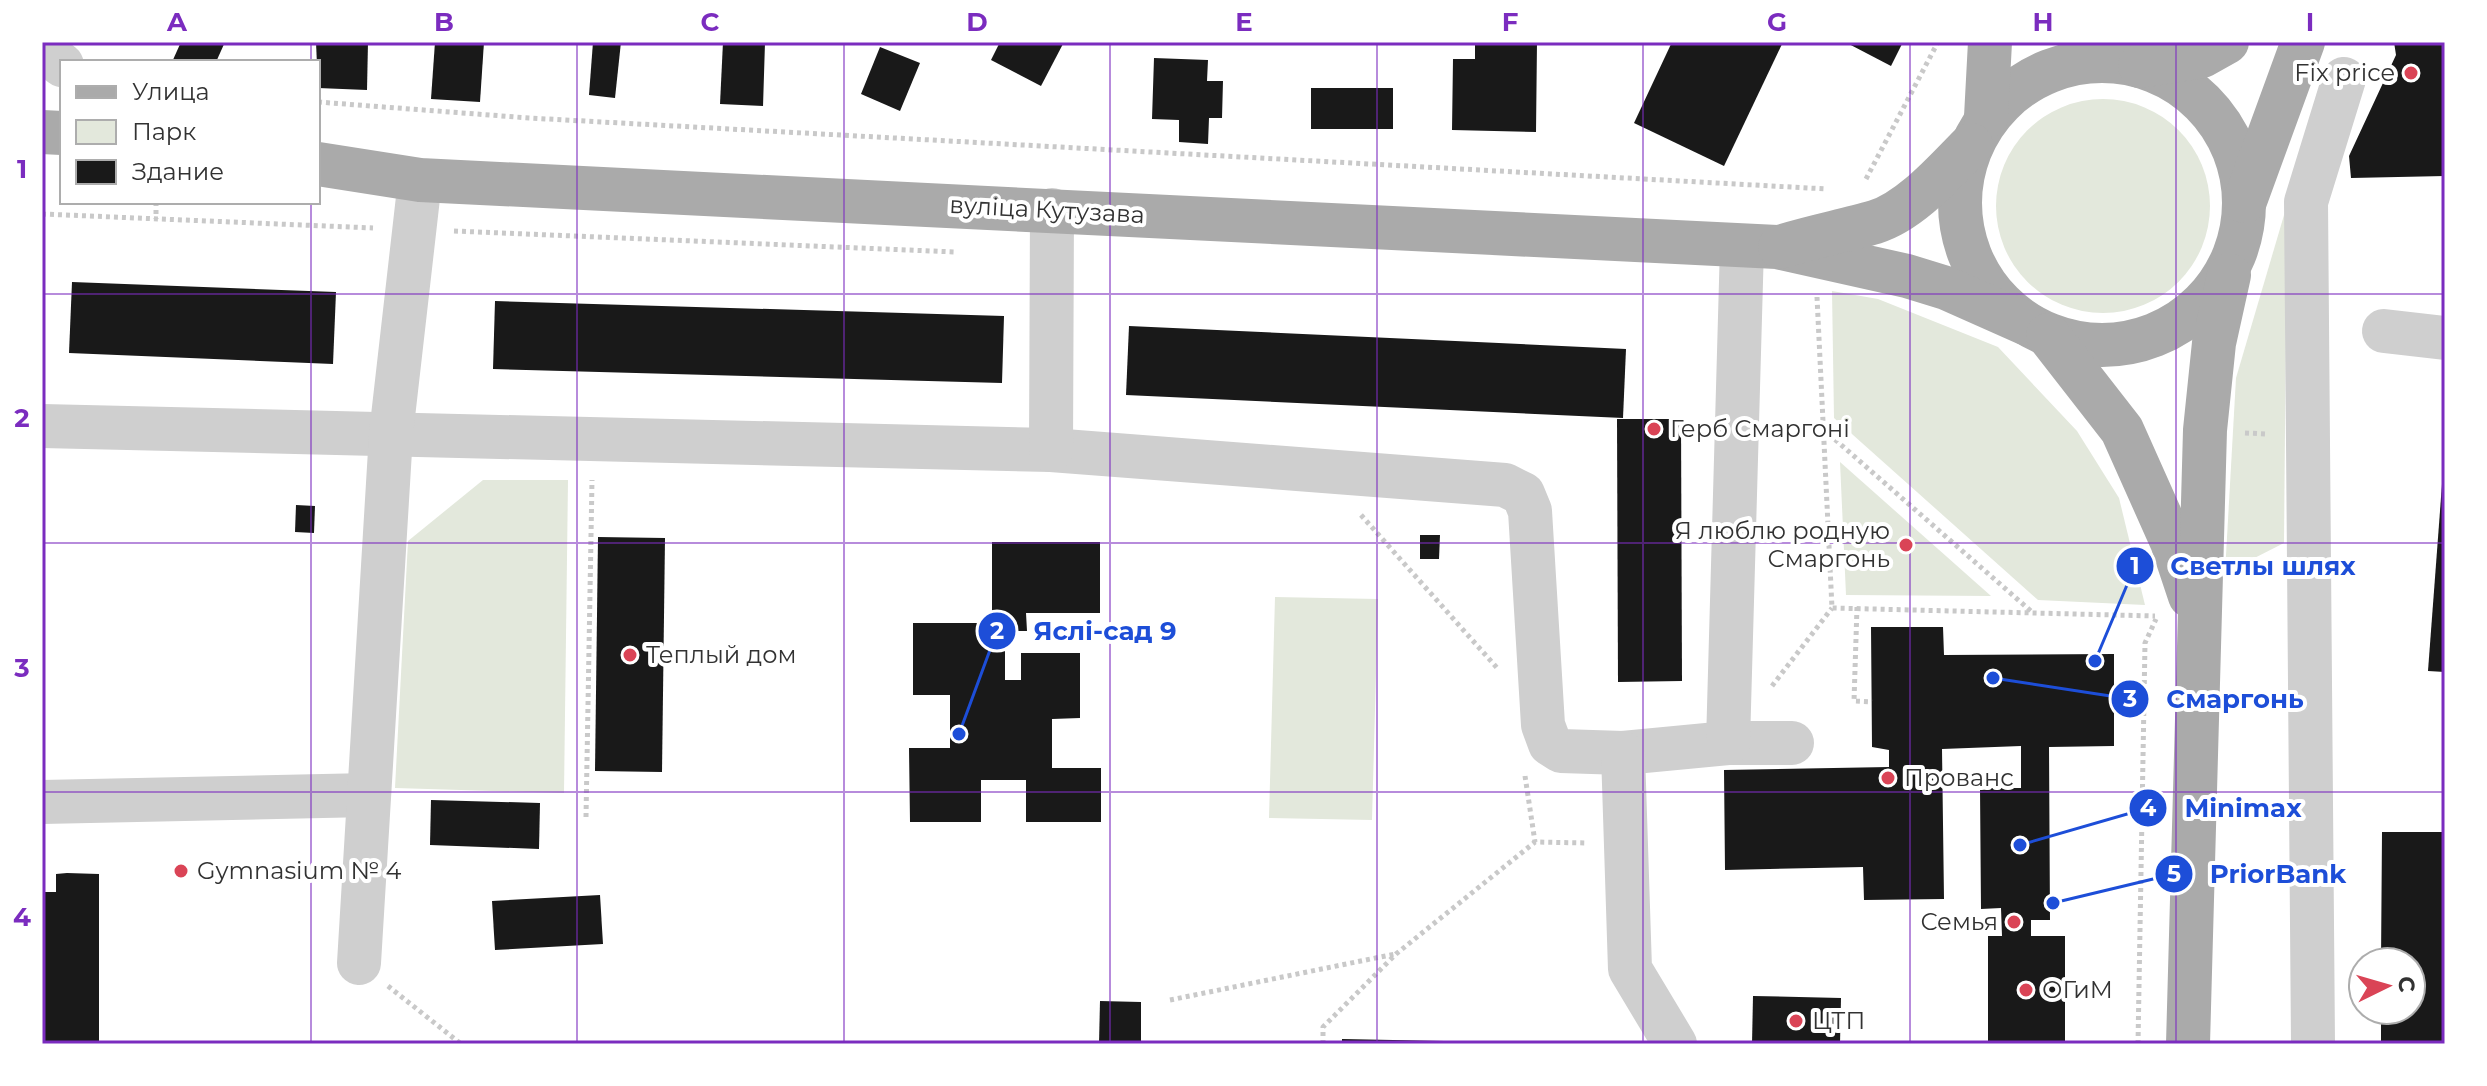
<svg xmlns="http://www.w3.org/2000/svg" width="2487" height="1086" viewBox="0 0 2487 1086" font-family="Montserrat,sans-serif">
<rect width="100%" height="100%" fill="#fff"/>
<g fill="#e3e8dc">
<circle cx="2103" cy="206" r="107"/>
<path d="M2287 205 2284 543 2225 573 2236 378Z"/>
<path d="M1832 291 1878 299 1998 347 2077 431 2119 498 2145 605 2038 600 1834 418Z"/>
<path d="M1840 462 1991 596 1846 595Z"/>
<path d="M483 480H568L564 793 395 788 408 541Z"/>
<path d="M1275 597 1378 599 1372 820 1269 818Z"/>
</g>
<g fill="#191919">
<path d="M181 42H225L216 62H172Z"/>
<path d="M316 42H368L367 90 318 88Z"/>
<path d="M435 42H484L480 102 431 99Z"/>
<path d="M593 42H621L615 98 589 95Z"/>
<path d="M723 42H765L763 106 720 104Z"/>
<path d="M1000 42H1064L1041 86 991 60Z"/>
<path d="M1475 42H1537L1536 132 1452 130 1453 59H1475Z"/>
<path d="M1672 42H1783L1724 166 1634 123Z"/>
<path d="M1845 42H1903L1891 66Z"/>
<path d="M2394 42H2445V176L2351 178 2349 156 2396 55Z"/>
<path d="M880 47 920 63 900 111 861 94Z"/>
<path d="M1154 58 1208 60 1207 81H1223L1222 118H1209L1208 144 1179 142V120L1152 119Z"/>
<rect x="1311" y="88" width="82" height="41"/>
<path d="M72 282 336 292 333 364 69 353Z"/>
<path d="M495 301 1004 316 1002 383 493 369Z"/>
<path d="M1129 326 1626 349 1623 418 1126 395Z"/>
<path d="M1617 419H1681L1682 681 1618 682Z"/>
<path d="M2443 471H2445V672L2428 671Z"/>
<path d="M296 505 315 506 314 533 295 532Z"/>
<path d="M1420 535H1440L1439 559H1420Z"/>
<path d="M598 537 665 538 662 772 595 771Z"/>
<path d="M992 542H1100V613H1026L1027 631H1005V680H1021V653H1080V718L1052 719V768H1101V822H1026V780H981V822H910L909 748H950V695H913V623H992Z"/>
<path d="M1871 627H1943L1944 655 2114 654V746L2049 747 2050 920H2031V936H2065V1044H1988V936H2002L2001 908 1981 909 1980 788H2021V746L1942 749 1944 899 1864 900 1863 867 1725 870 1724 770 1889 767V750L1872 747Z"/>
<path d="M431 800 540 803 539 849 430 845Z"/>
<path d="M2382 832H2445V1044H2381V1010H2411V962H2381Z"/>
<path d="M67 873 99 874V1044H42V892H56V874Z"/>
<path d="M600 895 603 944 495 950 492 901Z"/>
<path d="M1753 996 1841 998 1840 1044H1752Z"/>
<path d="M1100 1001 1141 1002V1044H1099Z"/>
<path d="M1342 1039 1444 1041V1044H1342Z"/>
</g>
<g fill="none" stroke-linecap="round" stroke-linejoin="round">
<g stroke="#c9c9c9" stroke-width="5" stroke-dasharray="4 4" stroke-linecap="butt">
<path d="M318 102 529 118 1827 189"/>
<path d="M1866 179 1938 42"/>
<path d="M156 202V219"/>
<path d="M42 214 373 228"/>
<path d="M454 231 956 252"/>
<path d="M1817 297 1832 608 2155 616"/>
<path d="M1823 429 2032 612"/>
<path d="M2245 433 2267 434"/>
<path d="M1361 515 1498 669"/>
<path d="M1857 607 1854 701 1872 702"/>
<path d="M1772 686 1832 608"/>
<path d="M1525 776 1535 842"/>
<path d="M586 817 592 480"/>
<path d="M388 986 461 1044"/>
<path d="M1170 1000 1395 954"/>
<path d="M1323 1044V1027L1396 954 1535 842 1587 843"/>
<path d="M2138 1044 2145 643 2156 619"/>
</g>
<g stroke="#cfcfcf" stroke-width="44">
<path d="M42 49 62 65"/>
<path d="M2384 331 2445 338"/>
<path d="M42 426 1051 450 1505 485 1523 494 1530 511 1543 725 1550 744 1561 751 1623 753 1728 743H1792"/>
<path d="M1051 450 1052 210"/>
<path d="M1728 743 1742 246"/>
<path d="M1623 753 1630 969 1675 1044"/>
<path d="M42 802 369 795"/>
<path d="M359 963 391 434 420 180"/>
<path d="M2313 1044 2306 202 2344 79"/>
</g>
<g stroke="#aaa" stroke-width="44">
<circle cx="2102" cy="203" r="142"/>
<path d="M2140 66 2202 56 2227 42"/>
<path d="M1986 117 1990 42"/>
<path d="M42 132 62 133"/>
<path d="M318 164 420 180 1777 247 1907 276 1946 288 2027 324"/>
<path d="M2245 201 2303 42"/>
<path d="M1780 247C1811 237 1844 231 1875 222 1911 211 1946 170 1971 145"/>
<path d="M2048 335 2122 430 2172 542 2190 596"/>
<path d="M2188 1044 2205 430 2214 343 2229 275"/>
</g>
</g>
<path fill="none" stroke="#7b2cbf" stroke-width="2" stroke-opacity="0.55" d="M311 42V62M577 42V1044M844 42V1044M1110 42V1044M1377 42V1044M1643 42V1044M1910 42V1044M2176 42V1044M311 202V1044M42 294H2445M42 543H2445M42 792H2445"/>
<g fill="#da4456" stroke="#fff" stroke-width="3">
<circle cx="2411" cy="73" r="8"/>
<circle cx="1654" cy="429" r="8"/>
<circle cx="1906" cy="545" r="8"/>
<circle cx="630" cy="655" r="8"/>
<circle cx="1888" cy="778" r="8"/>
<circle cx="181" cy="871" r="8"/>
<circle cx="2014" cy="922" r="8"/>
<circle cx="2026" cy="990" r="8"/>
<circle cx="1796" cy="1021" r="8"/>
</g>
<g text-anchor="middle" stroke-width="8" stroke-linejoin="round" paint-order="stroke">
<g font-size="24" fill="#323232" stroke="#fff" text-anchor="start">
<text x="2395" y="81" text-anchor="end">Fix price</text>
<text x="1670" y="437">Герб Смаргоні</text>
<text x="1890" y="539" text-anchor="end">Я люблю родную<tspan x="1890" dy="28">Смаргонь</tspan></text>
<text x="646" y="663">Теплый дом</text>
<text x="1904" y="786">Прованс</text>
<text x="197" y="879">Gymnasium № 4</text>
<text x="1998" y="930" text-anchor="end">Семья</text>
<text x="2042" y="998">ОГиМ</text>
<text x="1812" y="1029">ЦТП</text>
</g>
<g font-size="24" fill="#323232" stroke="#fff">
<text transform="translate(1047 210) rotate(3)" y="8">вуліца Кутузава</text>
</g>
</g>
<path fill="none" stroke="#1d4ed8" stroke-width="3" d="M2095 661L2135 566M959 734L997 631M1993 678L2130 699M2020 845L2148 808M2053 903L2174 874"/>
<g fill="#1d4ed8" stroke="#fff" stroke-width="3">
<circle cx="2095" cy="661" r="8"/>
<circle cx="959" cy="734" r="8"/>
<circle cx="1993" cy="678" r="8"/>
<circle cx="2020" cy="845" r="8"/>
<circle cx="2053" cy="903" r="8"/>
<circle cx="2135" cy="566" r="20"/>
<circle cx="997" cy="631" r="20"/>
<circle cx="2130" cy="699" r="20"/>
<circle cx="2148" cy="808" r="20"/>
<circle cx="2174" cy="874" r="20"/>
</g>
<g font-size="24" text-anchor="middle" font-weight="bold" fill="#fff">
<text x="2135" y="574">1</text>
<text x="997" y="639">2</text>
<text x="2130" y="707">3</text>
<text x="2148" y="816">4</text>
<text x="2174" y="882">5</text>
</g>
<g font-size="26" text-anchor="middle" font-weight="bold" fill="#1d4ed8" stroke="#fff" stroke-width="8" stroke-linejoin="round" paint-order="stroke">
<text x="2263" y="575">Светлы шлях</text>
<text x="1105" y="640">Яслі-сад 9</text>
<text x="2235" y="708">Смаргонь</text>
<text x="2243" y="817">Minimax</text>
<text x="2278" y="883">PriorBank</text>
</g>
<rect width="2487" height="1086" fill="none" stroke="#ffffff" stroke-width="88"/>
<rect x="60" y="60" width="260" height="144" fill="#ffffff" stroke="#adadad" stroke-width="2"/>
<rect x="76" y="86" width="40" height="12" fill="#aaaaaa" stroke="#adadad" stroke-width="2"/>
<text x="132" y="100" font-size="24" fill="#323232">Улица</text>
<rect x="76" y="120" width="40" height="24" fill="#e3e8dc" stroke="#adadad" stroke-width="2"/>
<text x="132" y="140" font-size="24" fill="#323232">Парк</text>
<rect x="76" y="160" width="40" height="24" fill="#191919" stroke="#adadad" stroke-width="2"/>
<text x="132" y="180" font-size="24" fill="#323232">Здание</text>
<g transform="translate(2387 986) rotate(85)"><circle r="38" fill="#ffffff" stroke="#adadad" stroke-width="2"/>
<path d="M0-6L14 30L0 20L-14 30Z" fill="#da4456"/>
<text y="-12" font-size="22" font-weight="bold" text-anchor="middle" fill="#323232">С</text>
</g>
<rect x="44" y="44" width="2399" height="998" fill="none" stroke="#7b2cbf" stroke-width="3"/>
<g font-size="26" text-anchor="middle" font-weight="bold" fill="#7b2cbf">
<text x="177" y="31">A</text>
<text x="444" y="31">B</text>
<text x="710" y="31">C</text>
<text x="977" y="31">D</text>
<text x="1244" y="31">E</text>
<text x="1510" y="31">F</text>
<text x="1777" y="31">G</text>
<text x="2043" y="31">H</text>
<text x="2310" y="31">I</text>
<text x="22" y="178">1</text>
<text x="22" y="427">2</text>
<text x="22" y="677">3</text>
<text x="22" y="926">4</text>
</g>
</svg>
